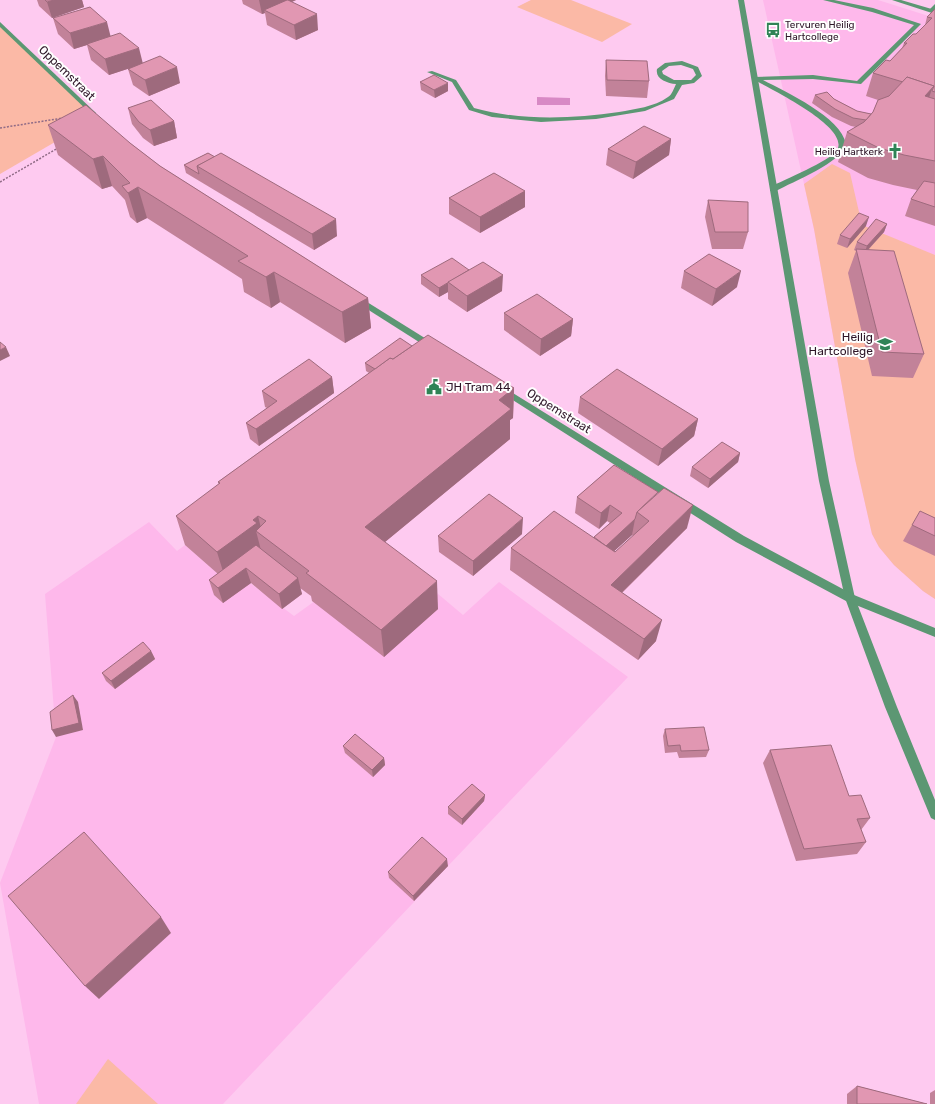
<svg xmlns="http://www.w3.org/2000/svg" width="935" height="1104" viewBox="0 0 935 1104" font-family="Rubik,sans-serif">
<rect width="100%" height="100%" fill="#fecaf0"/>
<g fill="#feb8eb">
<path d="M763 0H878L935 18V599L923 591 894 565 879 547 872 534 855 459 814 229Z"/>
<path d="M149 522 177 551 185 545 226 581 242 577 294 616 386 550 463 615 499 582 628 677 448 866 223 1104H39L0 883 56 737 45 594Z"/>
</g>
<g fill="#fbb9a6">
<path d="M531 0H571L632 24 602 42 517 7Z"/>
<path d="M0 25 98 117 0 174Z"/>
<path d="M832 164 850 173 862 225 935 255V599L923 591 894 565 879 547 872 534 855 459 814 229 804 184Z"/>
<path d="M108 1059 158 1104H76Z"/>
</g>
<path fill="#d889c5" d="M537 97 570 98V105H537Z"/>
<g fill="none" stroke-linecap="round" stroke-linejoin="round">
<g stroke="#906b86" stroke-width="1.5" stroke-dasharray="2 1.5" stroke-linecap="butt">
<path d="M0 128 63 118"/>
<path d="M0 182 58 148"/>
</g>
<g fill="#5c9773" fill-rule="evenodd">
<path d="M823 0H834L873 8 921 24 861 84 813 79 763 80C786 92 841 117 846 144 843 162 792 182 776 191H770V187C784 180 830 161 837 150 851 127 768 88 753 79V77L813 75 857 81 914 25 872 12Z"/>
<path d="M935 4V10L933 12H929V10Z"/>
<path d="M682 61 698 67 702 76 694 83 682 85 674 99 645 111 596 119 541 122 492 117 469 110 452 82 427 72 432 71 456 80 474 108C521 121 571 119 619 112 635 109 654 107 668 97 672 95 674 88 676 84 667 83 655 79 657 69L665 63ZM681 65 693 69 696 75 691 80H674L663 74 662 71 669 66Z"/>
</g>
<g fill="#5c9773" fill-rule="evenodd">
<path d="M738 0H744L829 481 855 598 897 707 935 800V820L931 818 885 707 845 598 819 481Z"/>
<path d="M892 0H901L935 10V14Z"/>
</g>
<g fill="#5c9773" fill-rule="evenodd">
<path d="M0 22 96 113V115H92L0 27Z"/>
<path d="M359 297 436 345 437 347 436 349H430L356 302V298Z"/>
<path d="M503 387 744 536 854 595 935 628V637L846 601 736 542 500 392 499 390Z"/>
</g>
</g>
<g fill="#c28299" fill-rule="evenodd">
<path d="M37 0H82L84 7 52 18 39 6Z"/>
<path d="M242 0H296L292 2 318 30 296 40 267 25 265 13 262 14 243 4Z"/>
<path d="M935 9V226L905 216 911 199 917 190 893 185 868 178 838 162 847 132 856 127 851 126 832 117 812 103 815 95 834 99 857 111 871 114 873 112 878 100 866 96 873 73 890 61 902 48 904 43 916 34 925 25 927 17Z"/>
<path d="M53 18 111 36 142 63 180 83 149 96 133 85 128 69 133 67 109 75 91 60 87 45 74 49 58 34Z"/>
<path d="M606 60 649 81 647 98 606 96 605 76Z"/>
<path d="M420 82 448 91 435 98 421 90Z"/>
<path d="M128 108 174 121 177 138 154 146 143 138 132 124Z"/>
<path d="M48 125 130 143 160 166 368 298 371 328 345 343 280 302 271 308 244 292 242 279 147 218 137 223 130 217 125 200 112 186 102 189 58 155Z"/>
<path d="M671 139 669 155 633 179 606 165 608 149Z"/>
<path d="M208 153 337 236 314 250 186 173 184 165Z"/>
<path d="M525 191V207L480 233 449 214V198Z"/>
<path d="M708 200 748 232 743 249H712L705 217Z"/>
<path d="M887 224 884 232 869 249 924 354 913 378 872 376 848 273 856 251 854 250 857 242Z"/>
<path d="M866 226 847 248 837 244 840 235Z"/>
<path d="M469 270 502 291 467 312 448 299V292L439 297 421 284V275Z"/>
<path d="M684 271 737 287 712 306 681 288Z"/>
<path d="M504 313 573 319 571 336 540 356 504 330Z"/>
<path d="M412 346 514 388 513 418 510 420V439L385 542 438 609 384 657 312 601 311 596 300 588 302 594 282 609 251 583 223 603 214 595 209 580 218 574 185 545 176 516 219 485 218 482 369 373 366 371 365 363Z"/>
<path d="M332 377 334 393 259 446 250 439 246 423 267 408 265 407 262 391Z"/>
<path d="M580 397 698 419 694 436 658 466 578 413Z"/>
<path d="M740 453 738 462 708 488 690 476 692 467Z"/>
<path d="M614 465 687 528 622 593 656 641 638 660 510 570 511 548 594 537 610 523 607 521 599 529 575 513 577 497ZM632 535 633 536 615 552 614 551Z"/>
<path d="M935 518V556L903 541 912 525Z"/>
<path d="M522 534 473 576 439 552 438 536Z"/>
<path d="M151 651 155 659 115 689 106 681 102 673Z"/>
<path d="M665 729 709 750 706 757 679 758 677 752 665 753 663 736Z"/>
<path d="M343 746 384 758 385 765 373 777 345 753Z"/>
<path d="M770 750 849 796 870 818 861 830 866 842 857 854 796 861 763 763Z"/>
<path d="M485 795 484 801 462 825 448 814V807Z"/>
<path d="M448 866 414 901 389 878 388 872Z"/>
<path d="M857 1086 927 1104H847V1094Z"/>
<path d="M935 1090V1104H930V1093Z"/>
</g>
<g fill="#9e6a7d">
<path d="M54 0H82L84 7 52 18 47 2Z"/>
<path d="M259 0H296L268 12 264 10 265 13 262 14Z"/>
<path d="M317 14 318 30 296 40 294 25Z"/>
<path d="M107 22 111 38 87 44V45L74 49 70 33Z"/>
<path d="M139 48 143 64 109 75 105 59Z"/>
<path d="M177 67 180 83 149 96 145 80Z"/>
<path d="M935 72 932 89 923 115 925 96Z"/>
<path d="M448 83V91L435 98 434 90Z"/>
<path d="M174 121 177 138 154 146 150 130Z"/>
<path d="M671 139 669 155 633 179 636 162Z"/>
<path d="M103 156 112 186 102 189 93 159Z"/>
<path d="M138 187 147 218 137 223 128 193Z"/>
<path d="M525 191V207L480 233V217Z"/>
<path d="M869 217 866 226 847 248 850 239Z"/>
<path d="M336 219 337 236 314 250 312 234Z"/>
<path d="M887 224 884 232 864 254 867 246Z"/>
<path d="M741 271 737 287 712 306 716 289Z"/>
<path d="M274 272 280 302 271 308 266 277Z"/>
<path d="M503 275 502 291 467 312V296Z"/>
<path d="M448 283V292L439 297V288Z"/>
<path d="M368 298 371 328 345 343 342 312Z"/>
<path d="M573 319 571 336 540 356 541 339Z"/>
<path d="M6 347 10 356 0 361V350Z"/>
<path d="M332 377 334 393 259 446 256 429Z"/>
<path d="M514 388 513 418 510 420V439L368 556 365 527 499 400Z"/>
<path d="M698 419 694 436 658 466 662 449Z"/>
<path d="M740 453 738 462 708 488 710 479Z"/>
<path d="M610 505 607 521 599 529 601 513Z"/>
<path d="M693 505 687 528 607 607 611 585Z"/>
<path d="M258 516 263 536 256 531 262 554 226 581 217 552Z"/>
<path d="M523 518 522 534 473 576V561Z"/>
<path d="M635 519 632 535 598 566 601 550Z"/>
<path d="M246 568 251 583 223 603 218 588Z"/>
<path d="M298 578 302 594 282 609 279 594Z"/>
<path d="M437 581 438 609 384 657 381 630Z"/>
<path d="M662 620 656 641 638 660 644 639Z"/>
<path d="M151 651 155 659 115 689 111 681Z"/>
<path d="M73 695 78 702 83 730 56 737 52 730Z"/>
<path d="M384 758 385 765 373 777 372 770Z"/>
<path d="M485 795 484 801 462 825V819Z"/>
<path d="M447 859 448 866 414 901 413 896Z"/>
<path d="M161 917 171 933 99 999 85 986Z"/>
</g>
<g fill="#e197b2" stroke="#9e6a7d">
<path d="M45 0H54L47 2Z"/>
<path d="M287 0H288L317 14 294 25 264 10Z"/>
<path d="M90 7 107 22 70 33 53 18Z"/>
<path d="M935 9V92L932 91 934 86 907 77 903 82 873 73 886 60 890 61 907 43H904L913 34H916L932 18 927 17Z"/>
<path d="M120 33 139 48 105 59 87 44Z"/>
<path d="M160 56 177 67 145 80 128 69Z"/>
<path d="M606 60 647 61 649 81 607 80Z"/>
<path d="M434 75 448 83 434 90 420 82Z"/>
<path d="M907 77 934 86 925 96 935 99V161L904 155 879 148 847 132 864 122 873 112 878 100 889 96Z"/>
<path d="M827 92 834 99 857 111 871 114 866 120 853 118 835 109 815 95Z"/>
<path d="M151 100 174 121 150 130 139 122 128 108Z"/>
<path d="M86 105 130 143 160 166 368 298 342 312 274 272 266 277 238 261 248 256 138 187 128 193 122 186 130 183 103 156 93 159 48 125Z"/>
<path d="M644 126 671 139 636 162 608 149Z"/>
<path d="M208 153 215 157 197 166 199 174 184 165Z"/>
<path d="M221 153 336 219 312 234 197 166Z"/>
<path d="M494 173 525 191 480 217 449 198Z"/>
<path d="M924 181 935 183V207L911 199Z"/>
<path d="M708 200 748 202V232H715Z"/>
<path d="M859 213 869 217 850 239 840 235Z"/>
<path d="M876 219 887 224 867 246 857 242Z"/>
<path d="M856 249 894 251 924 354 882 352Z"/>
<path d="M709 254 741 271 716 289 684 271Z"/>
<path d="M452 258 469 270 439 288 421 275Z"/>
<path d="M483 262 503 275 467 296 448 282Z"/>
<path d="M537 294 573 319 541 339 504 313Z"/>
<path d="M428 335 514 388 499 400 511 409 365 527 437 581 381 630 306 573 309 571 256 531 266 521 258 516 253 520 257 523 217 552 176 516 220 483 218 482 390 358 393 359Z"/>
<path d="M400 338 412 346 393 359 390 358 375 369 365 363Z"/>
<path d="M0 342 6 347 0 350Z"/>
<path d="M309 359 332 377 256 429 246 423 277 401 262 391Z"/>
<path d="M617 369 698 419 662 449 580 397Z"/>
<path d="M722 442 740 453 710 479 692 467Z"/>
<path d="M614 465 658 492 637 512 635 519 606 546 594 537 622 513 610 505 601 513 577 497Z"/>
<path d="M664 488 693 505 611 585 662 620 644 639 511 548 554 511 615 552 649 521 637 512Z"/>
<path d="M489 494 523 518 473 561 438 536Z"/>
<path d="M920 511 935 518V536L912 525Z"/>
<path d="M256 545 298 578 279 594 246 568 218 588 209 580Z"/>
<path d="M143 642 151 651 111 681 102 673Z"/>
<path d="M73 695 79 723 52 730 50 712Z"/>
<path d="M704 727 709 750 681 751 680 745 668 746 665 729Z"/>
<path d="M355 734 384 758 372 770 343 746Z"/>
<path d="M831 745 849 796 861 795 870 818 857 819 866 842 804 849 770 750Z"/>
<path d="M472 784 485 795 462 819 448 807Z"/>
<path d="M84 832 161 917 85 986 8 896Z"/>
<path d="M422 837 447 859 413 896 388 872Z"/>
<path d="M857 1086 927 1104H857Z"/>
</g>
<defs>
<symbol id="bus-bare" viewBox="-9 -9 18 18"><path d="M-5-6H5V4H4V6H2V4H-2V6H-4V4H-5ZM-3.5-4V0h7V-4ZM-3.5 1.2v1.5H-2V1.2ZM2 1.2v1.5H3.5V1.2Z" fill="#2f8356" stroke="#fefefe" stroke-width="2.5" paint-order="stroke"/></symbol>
<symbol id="church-bare" viewBox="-9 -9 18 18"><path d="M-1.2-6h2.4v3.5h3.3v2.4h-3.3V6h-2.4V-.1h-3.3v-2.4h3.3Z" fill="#2f8356" stroke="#fefefe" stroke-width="2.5" paint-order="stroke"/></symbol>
<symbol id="school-bare" viewBox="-9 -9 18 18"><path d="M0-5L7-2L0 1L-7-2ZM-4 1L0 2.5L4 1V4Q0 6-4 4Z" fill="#2f8356" stroke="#fefefe" stroke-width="2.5" paint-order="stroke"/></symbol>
<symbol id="civic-bare" viewBox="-9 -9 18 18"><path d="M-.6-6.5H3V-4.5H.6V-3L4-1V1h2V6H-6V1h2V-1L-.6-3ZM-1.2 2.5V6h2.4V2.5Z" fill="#2f8356" stroke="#fefefe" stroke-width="2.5" paint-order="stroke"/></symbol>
</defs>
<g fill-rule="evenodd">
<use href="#bus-bare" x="762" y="19" width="22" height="22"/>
<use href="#church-bare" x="884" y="140" width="22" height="22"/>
<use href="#school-bare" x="874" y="333" width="22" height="22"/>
<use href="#civic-bare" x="423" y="376" width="22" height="22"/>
</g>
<g text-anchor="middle" stroke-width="4" stroke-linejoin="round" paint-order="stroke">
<g font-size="10" fill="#2e1628" stroke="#fefefe" text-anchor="start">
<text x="785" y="28">Tervuren Heilig<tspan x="785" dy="12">Hartcollege</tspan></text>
<text x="883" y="155" text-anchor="end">Heilig Hartkerk</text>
</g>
<g font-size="12" fill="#2e1628" stroke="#fefefe">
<text transform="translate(67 73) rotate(44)" y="4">Oppemstraat</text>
<text transform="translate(559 411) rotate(32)" y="4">Oppemstraat</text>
</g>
<g font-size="12" fill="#2e1628" stroke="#fefefe" text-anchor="end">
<text x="873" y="341">Heilig<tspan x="873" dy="14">Hartcollege</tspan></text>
<text x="446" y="391" text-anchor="start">JH Tram 44</text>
</g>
</g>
</svg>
